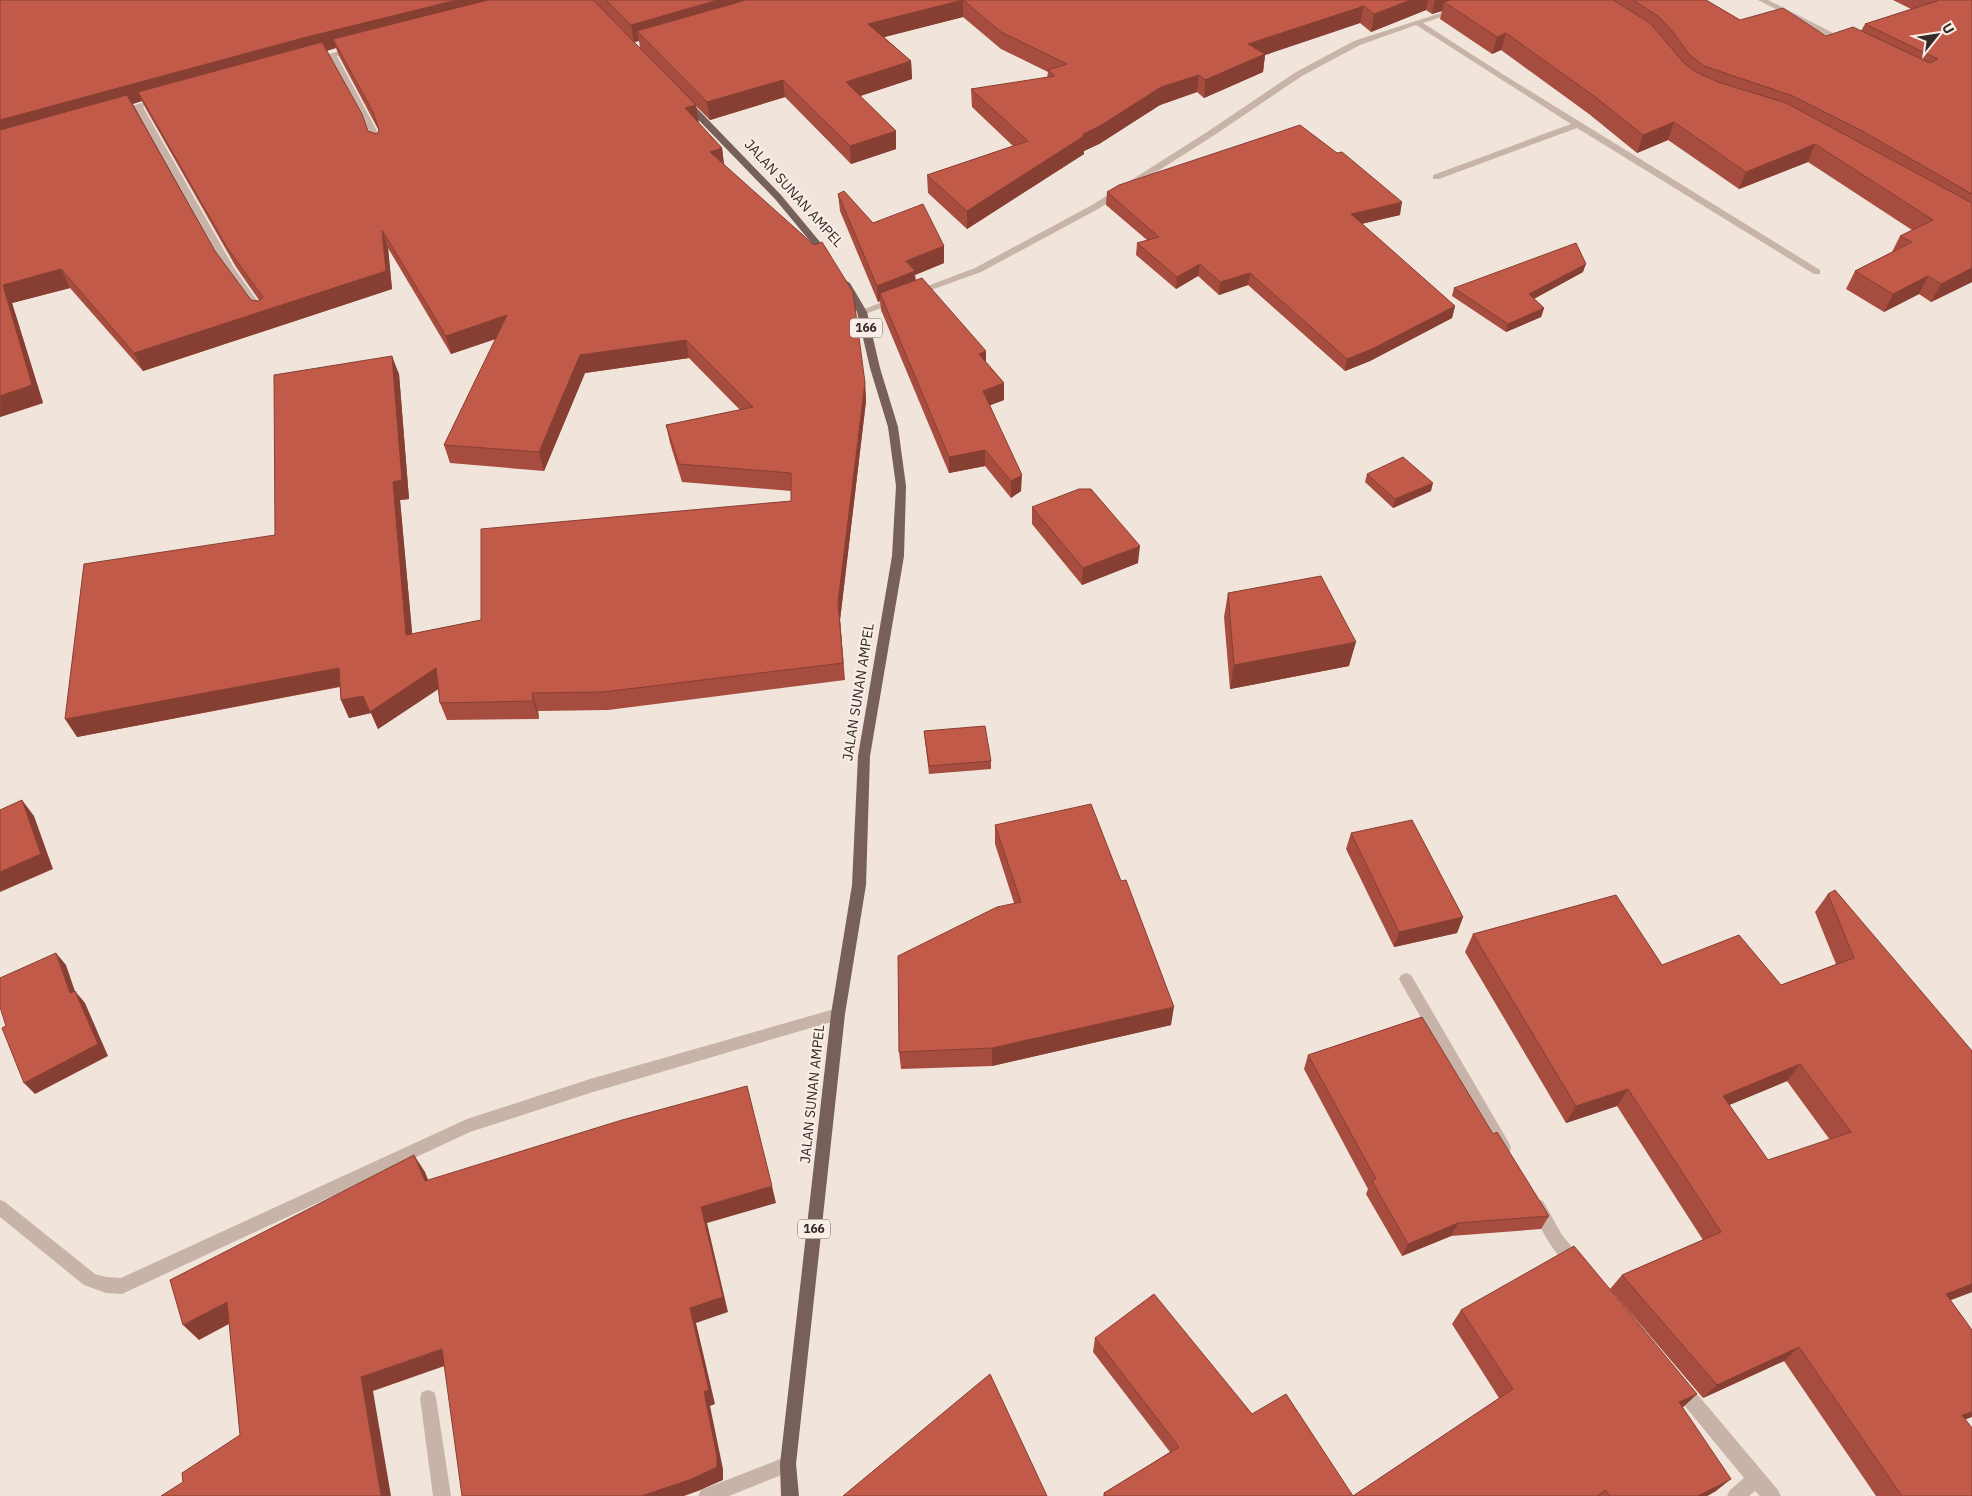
<svg xmlns="http://www.w3.org/2000/svg" width="1972" height="1496" viewBox="0 0 1972 1496" font-family="'IBM Plex Sans',sans-serif">
<rect width="100%" height="100%" fill="#f1e4db"/>
<g fill="none" stroke-linecap="round" stroke-linejoin="round">
<g fill="#c8b3a8" fill-rule="evenodd">
<path d="M428 1390 434 1392 436 1398 451 1496H433L420 1398 422 1392Z"/>
<path d="M788 1456 794 1458 796 1464 794 1470 729 1496H698L701 1490Z"/>
</g>
<g fill="#c8b3a8" fill-rule="evenodd">
<path d="M1481 0H1493L1423 23 1504 75 1820 270V274H1814L1577 128 1439 179H1433V175L1571 124 1416 25 1360 45 1302 76 1213 136 1098 209 981 272 917 295 914 296 909 293 975 268 1092 205 1207 132 1296 72 1354 41Z"/>
<path d="M1758 0H1768L1851 42 1844 44Z"/>
<path d="M355 47 359 49 358 51 337 56 377 131 383 148 379 151 375 148 369 131 329 58 313 61 309 59Z"/>
<path d="M156 98 163 100 143 107 234 268 267 314 265 316H259L224 268 136 110 118 115 114 112Z"/>
<path d="M895 297 900 300 898 302 862 315 857 312Z"/>
<path d="M1406 973 1411 975 1509 1143 1511 1148 1509 1153 1504 1155 1499 1153 1401 983 1399 979 1401 975Z"/>
<path d="M838 1008 843 1010 845 1014 843 1018 838 1020 590 1093 470 1132 122 1294 106 1293 84 1285 0 1217V1200L5 1202 95 1274 106 1277 121 1278 467 1119 590 1079Z"/>
<path d="M1538 1199 1543 1201 1562 1235 1585 1263 1583 1268 1577 1271C1558 1263 1538 1225 1530 1206L1533 1201Z"/>
<path d="M1681 1380 1687 1382 1778 1490 1781 1496H1760L1755 1491 1749 1496H1727L1730 1490 1744 1478 1675 1394 1673 1388 1675 1382Z"/>
</g>
<g fill="#766059" fill-rule="evenodd">
<path d="M684 101H690L781 195 830 254V258H824L775 199 684 105Z"/>
<path d="M845 280 850 283 867 312 880 368 898 427 906 486 904 556 870 756 866 885 845 1014 796 1464 799 1496H781L780 1464 831 1014 852 885 858 756 892 556 896 486 888 427 870 368 857 312 840 283Z"/>
</g>
</g>
<g fill="#a64d3f" fill-rule="evenodd">
<path d="M0 0H1706L1740 20 1826 36 1861 31 1865 24 1911 9 1893 0H1972V282L1931 302 1919 294 1884 312 1846 289 1855 271 1892 252 1900 236 1912 230 1808 162 1739 189 1668 140 1637 153 1589 114 1501 50 1492 54 1440 19 1442 11 1432 14 1426 10 1371 32 1360 23 1265 55 1263 72 1204 98 1197 92 1160 105 1099 144 1084 151V154L967 229 928 193 927 175 1013 146 972 107 971 89 1047 78 1048 72 1001 49 963 17 884 37 911 61 912 79 860 96 896 131V149L851 164 785 97 710 120 696 106 698 123 722 148 724 164 865 383 866 401 840 620 845 680 608 710 538 711 539 719 447 720 440 703 438 689 378 729 371 713 349 718 341 700 340 687 77 737 275 535 399 374 409 499 400 500 412 634 481 620 791 501V491L682 482 670 443 666 425 740 410 689 358 585 373 544 471 450 463 444 445 496 339 451 354 388 248 392 289 143 371 70 288 12 303 43 403 0 417ZM639 41 640 48 634 42ZM336 48 339 56 379 131 377 134 368 131 327 51ZM142 101 146 109 236 267 259 300V301L251 300 215 251 133 104Z"/>
<path d="M1107 192 1400 215 1361 224 1455 306 1452 318 1370 361 1345 371 1248 285 1219 295 1198 276 1176 289 1136 255 1137 243 1147 240 1106 205Z"/>
<path d="M838 194 873 223 944 246V263L915 275 916 281 1004 383V400L990 405 1021 491 1011 498 985 466 949 473 881 310 880 301 878 302 840 211Z"/>
<path d="M1583 272 1534 299 1544 308 1541 317 1506 332 1452 296 1454 288Z"/>
<path d="M1367 474 1431 491 1393 508 1365 482Z"/>
<path d="M1032 507 1138 563 1082 585 1032 524Z"/>
<path d="M1228 593 1349 666 1230 689 1224 617Z"/>
<path d="M924 731 991 761V769L929 774Z"/>
<path d="M995 825 1171 1025 992 1066 901 1069 899 1052 1014 903 995 844Z"/>
<path d="M1351 833 1463 917 1457 933 1394 947 1346 849Z"/>
<path d="M1828 894 1972 1051V1292L1951 1300 1965 1420 1972 1496H1876L1784 1361 1703 1398 1610 1289 1622 1275 1703 1240 1617 1106 1566 1123 1465 952 1473 934 1781 985 1836 964 1815 912ZM1787 1081 1830 1140 1768 1160 1729 1105Z"/>
<path d="M1308 1055 1493 1134 1549 1216 1541 1229 1451 1236 1402 1256 1366 1194 1368 1189 1304 1069Z"/>
<path d="M1461 1310 1697 1394 1682 1408 1716 1491 1707 1496H1353L1499 1398 1452 1324Z"/>
<path d="M1095 1338 1252 1414 1353 1496H1103L1104 1493 1170 1452 1093 1352Z"/>
</g>
<g fill="#873f33">
<path d="M457 0H530L333 39 336 48 308 55 138 92 142 101 0 140V120L303 38Z"/>
<path d="M718 0H772L637 31 639 41 634 42 631 25Z"/>
<path d="M963 0V17L869 41 868 24Z"/>
<path d="M1411 0H1428L1426 10 1371 32 1374 14Z"/>
<path d="M1435 0H1475L1444 2 1442 11 1432 14Z"/>
<path d="M1364 6 1360 23 1265 55 1263 72 1204 98 1205 80 1248 44Z"/>
<path d="M1506 33 1501 50 1492 54 1497 37Z"/>
<path d="M911 61 912 79 848 100 846 82Z"/>
<path d="M1199 75 1197 92 1160 105 1099 144 1084 151V154L967 229V211L1083 134 1161 87Z"/>
<path d="M783 80 785 97 710 120 707 102Z"/>
<path d="M696 105 699 123 685 108Z"/>
<path d="M1674 122 1668 140 1637 153 1643 135Z"/>
<path d="M896 131V149L851 164 850 146Z"/>
<path d="M1815 144 1808 162 1739 189 1746 172Z"/>
<path d="M722 148 724 166 710 152Z"/>
<path d="M1402 202 1400 215 1348 227 1351 214Z"/>
<path d="M382 230 388 248 392 289 143 371 134 353 386 271Z"/>
<path d="M944 246V263L915 275 916 288 880 293V301L878 302 877 286 906 261Z"/>
<path d="M1200 264 1198 276 1176 289 1177 277Z"/>
<path d="M1586 264 1583 272 1526 303 1529 294Z"/>
<path d="M1972 265V282L1931 302 1941 284Z"/>
<path d="M61 269 70 288 12 303 43 403 0 417 3 285Z"/>
<path d="M1250 273 1248 285 1219 295 1220 282Z"/>
<path d="M1928 276 1919 294 1884 312 1893 294Z"/>
<path d="M1455 306 1452 318 1370 361 1345 371 1347 359Z"/>
<path d="M1544 308 1541 317 1506 332 1508 324Z"/>
<path d="M507 315 512 333 451 354 446 336Z"/>
<path d="M686 340 689 358 585 373 544 471 539 452 580 355Z"/>
<path d="M986 351V368L979 354Z"/>
<path d="M392 356 399 374 409 499 400 500 414 653 406 635 393 482Z"/>
<path d="M865 383 866 401 840 620 845 680 838 602Z"/>
<path d="M1004 383V400L983 408V391Z"/>
<path d="M985 450V466L949 473V457Z"/>
<path d="M1022 475 1021 491 1011 498V481Z"/>
<path d="M1433 483 1431 491 1393 508 1395 499Z"/>
<path d="M1140 546 1138 563 1082 585 1083 568Z"/>
<path d="M1356 642 1349 666 1230 689 1234 665Z"/>
<path d="M339 668 347 685 77 737 65 719Z"/>
<path d="M436 668 443 686 378 729 371 713 349 718 341 700Z"/>
<path d="M532 693 538 711 539 719 533 701Z"/>
<path d="M22 800 34 816 53 869 0 892V872Z"/>
<path d="M1463 917 1457 933 1394 947 1399 932Z"/>
<path d="M56 953 66 965 80 1006 70 993Z"/>
<path d="M75 991 85 1003 108 1056 35 1094 24 1083Z"/>
<path d="M1174 1007 1171 1025 992 1066V1048Z"/>
<path d="M1800 1064 1787 1081 1710 1113 1723 1096Z"/>
<path d="M1628 1089 1617 1106 1566 1123 1576 1106Z"/>
<path d="M414 1155 425 1172 435 1197 425 1181Z"/>
<path d="M772 1186 776 1203 707 1223 728 1312 696 1323 715 1404 710 1406 723 1469V1480L698 1491 684 1496H641L704 1392 690 1308 701 1207Z"/>
<path d="M1458 1223 1451 1236 1402 1256 1408 1244Z"/>
<path d="M1972 1284V1292L1929 1308 1946 1294Z"/>
<path d="M227 1302 242 1317 199 1340 183 1325Z"/>
<path d="M1799 1347 1784 1361 1703 1398 1717 1385Z"/>
<path d="M442 1349 453 1363 373 1391 391 1496H381L361 1377Z"/>
<path d="M1697 1394 1683 1407 1665 1416 1679 1402Z"/>
<path d="M1972 1412V1417L1943 1428 1962 1415Z"/>
<path d="M1731 1479 1716 1491 1707 1496H1698Z"/>
</g>
<g fill="#c15a49" stroke="#873f33" fill-rule="evenodd">
<path d="M0 0H457L303 38 0 120Z"/>
<path d="M488 0H593L696 105 685 108 722 148 710 152 814 245 822 242 853 292 865 383 838 602 843 663 603 692 532 693 533 701 440 703 436 668 370 712 363 696 341 700 339 668 65 719 84 564 275 535 274 375 392 356 402 480 393 482 406 635 481 620V529L791 501V473L679 464 666 425 753 407 686 340 580 355 539 452 444 445 507 315 446 336 382 230 386 271 134 353 61 269 3 285 32 385 0 396V130L127 95 215 251 251 300 259 301 263 297 228 249 138 92 322 42 362 114 368 131 377 134 379 130 373 112 333 39Z"/>
<path d="M606 0H718L631 25Z"/>
<path d="M746 0H1411L1374 14 1364 6 1248 44 1265 54 1205 80 1199 75 1161 87 1100 126 1083 134 1084 136 967 211 927 175 1028 141 971 89 1055 76 1048 70 1067 64 1001 32 963 0 868 24 911 61 846 82 896 131 850 146 783 80 707 102 637 31Z"/>
<path d="M1450 0H1613L1650 23 1684 63 1696 72 1718 82 1786 103 1972 203V268L1941 284 1928 276 1893 294 1855 271 1912 242 1900 236 1933 220 1815 144 1746 172 1674 122 1643 135 1594 96 1506 33 1497 37 1444 2Z"/>
<path d="M1633 0H1706L1740 20 1783 8 1826 36 1853 27 1930 63 1938 59 1865 24 1937 1 1936 0H1972V194L1864 132 1793 96 1704 66 1690 55 1673 32 1658 16Z"/>
<path d="M1300 125 1337 153 1342 152 1402 202 1351 214 1455 306 1372 349 1347 359 1250 273 1220 282 1200 264 1177 277 1137 243 1159 237 1107 192 1119 185Z"/>
<path d="M844 191 873 223 923 204 944 246 906 261 915 271 877 286 838 194Z"/>
<path d="M1576 243 1586 264 1529 294 1544 308 1508 324 1454 288Z"/>
<path d="M922 278 986 351 979 354 1004 383 983 391 1022 475 1011 481 985 450 949 457 880 293Z"/>
<path d="M1403 457 1433 483 1395 499 1367 474Z"/>
<path d="M1079 489H1091L1140 546 1083 568 1032 507Z"/>
<path d="M1321 576 1356 642 1234 665 1228 593Z"/>
<path d="M985 726 991 761 929 766 924 731Z"/>
<path d="M22 800 41 854 0 872V810Z"/>
<path d="M1091 804 1121 881 1126 880 1174 1007 992 1048 899 1052 898 956 997 907 1021 902 995 825Z"/>
<path d="M1412 820 1463 917 1399 932 1351 833Z"/>
<path d="M1835 890 1972 1051V1284L1946 1294 1972 1330V1412L1962 1415 1972 1428V1496H1902L1799 1347 1717 1385 1622 1275 1721 1232 1628 1089 1576 1106 1473 934 1616 895 1662 965 1739 935 1781 985 1854 958 1828 894ZM1800 1064 1851 1132 1768 1160 1723 1096Z"/>
<path d="M56 953 70 993 75 991 98 1044 24 1083 2 1028 6 1026 0 1007V978Z"/>
<path d="M1422 1017 1493 1134 1497 1132 1549 1216 1458 1223 1408 1244 1372 1181 1376 1179 1308 1055Z"/>
<path d="M747 1086 772 1186 701 1207 723 1297 690 1308 709 1390 704 1392 717 1456V1467L692 1479 641 1496H462L442 1349 361 1377 381 1496H161L183 1482 182 1473 240 1435 227 1302 183 1325 170 1280 414 1155 425 1181 622 1120Z"/>
<path d="M1574 1246 1697 1394 1679 1402 1731 1479 1698 1496H1610L1606 1490 1597 1496H1353L1513 1389 1461 1310Z"/>
<path d="M1154 1294 1252 1414 1286 1394 1353 1496H1106L1104 1493 1179 1447 1095 1338Z"/>
<path d="M990 1374 1047 1496H843Z"/>
</g>
<g text-anchor="middle" stroke-width="4" stroke-linejoin="round" paint-order="stroke">
<g fill="#f9efe7" stroke="#706661" stroke-width="1">
<rect x="850" y="318.5" width="32" height="19" rx="4"/>
<rect x="798" y="1219.5" width="32" height="19" rx="4"/>
</g>
<g font-size="12" font-weight="bold" fill="#352b28">
<text x="866" y="332">166</text>
<text x="814" y="1233">166</text>
</g>
<g font-size="14" fill="#352b28" stroke="#f9efe7">
<text transform="translate(794 193) rotate(48)" y="5">JALAN SUNAN AMPEL</text>
<text transform="translate(858 692) rotate(-81)" y="5">JALAN SUNAN AMPEL</text>
<text transform="translate(812 1094) rotate(-84)" y="5">JALAN SUNAN AMPEL</text>
</g>
</g>
<g transform="translate(1937 35) rotate(60)" stroke="#f9efe7" stroke-width="4" paint-order="stroke">
<path d="M0-4L9 19L0 12L-9 19Z" fill="#352b28"/>
<text y="-8" font-size="14" font-weight="bold" text-anchor="middle" fill="#352b28">U</text>
</g>
</svg>
